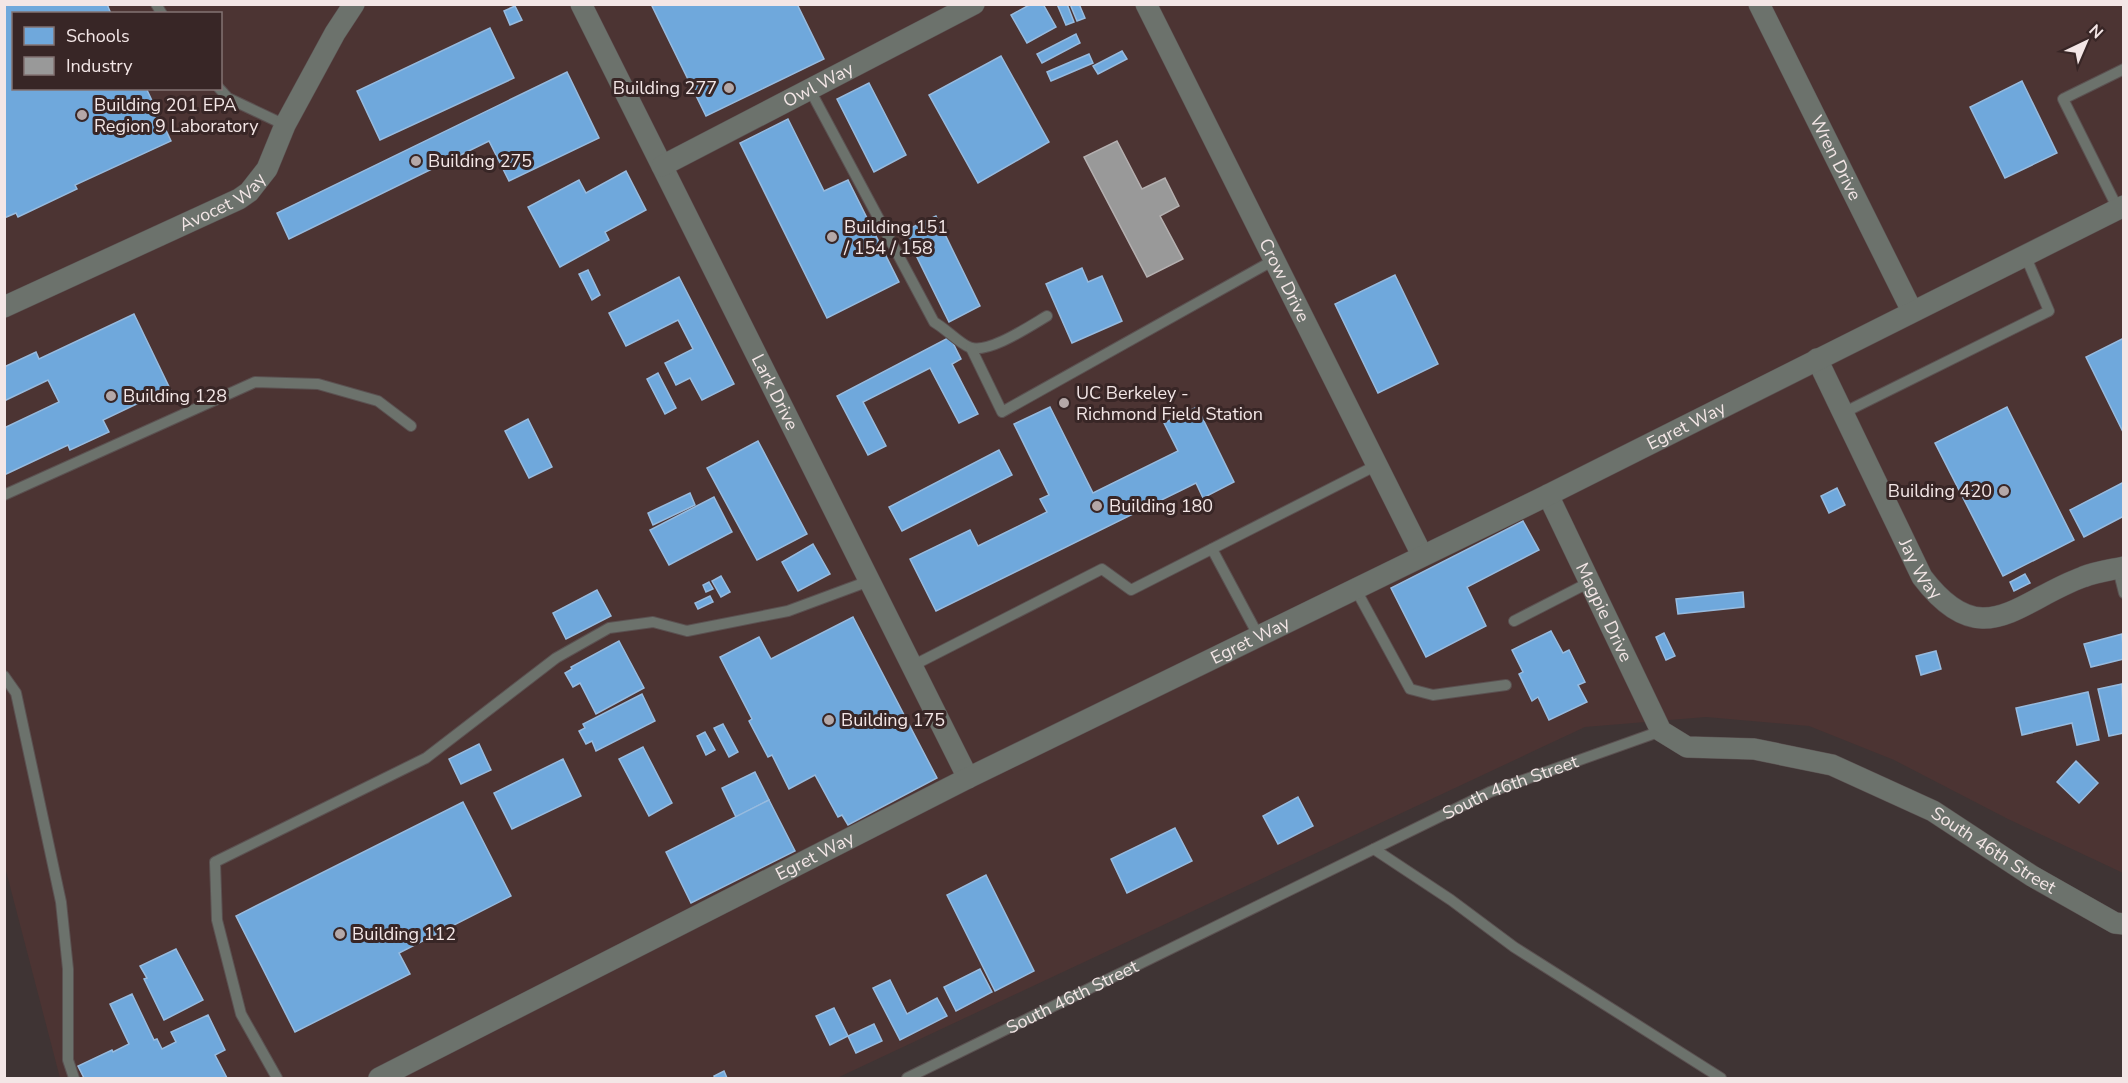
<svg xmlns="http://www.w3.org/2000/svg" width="2128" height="1083" viewBox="0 0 2128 1083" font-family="'Nunito Sans',sans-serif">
<rect width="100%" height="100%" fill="#3f3434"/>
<path fill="#4c3433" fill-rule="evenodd" d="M4 5H2123V873L2008 819 1894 760 1809 726 1706 717 1585 727 837 1078H60L5 867ZM14 14H220V88H14Z"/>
<g fill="#6fa8dc" stroke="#97bbdf" stroke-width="1.5">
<path d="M4 4H107L111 14H14V88H146L171 141 75 185 77 189 18 217 16 213 4 218Z"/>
<path d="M651 4H797L824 59 706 116Z"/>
<path d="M1031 4H1043L1056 27 1027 43 1011 15Z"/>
<path d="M1057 4H1067L1074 22 1066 25Z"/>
<path d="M1070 4H1079L1085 18 1077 21Z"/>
<path d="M515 6 522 20 510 25 504 11Z"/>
<path d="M490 28 514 78 380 140 357 91Z"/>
<path d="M1076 34 1080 43 1042 63 1037 54Z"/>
<path d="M1122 51 1127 59 1098 74 1093 66Z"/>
<path d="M1089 54 1093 63 1051 81 1047 72Z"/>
<path d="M1001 56 1049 142 978 183 929 95Z"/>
<path d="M567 72 599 138 509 181 489 141 289 239 277 213Z"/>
<path d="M2022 81 2057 153 2005 178 1970 107Z"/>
<path d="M869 83 906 155 874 172 837 99Z"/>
<path d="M788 119 824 191 848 180 899 282 827 318 740 143Z"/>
<path d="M626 171 646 210 605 232 609 240 560 267 528 207 579 180 586 193Z"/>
<path d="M936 216 980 306 949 322 904 231Z"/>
<path d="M1082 268 1088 282 1102 276 1122 321 1072 343 1046 284Z"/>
<path d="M588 270 600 295 592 300 579 274Z"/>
<path d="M1395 275 1438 364 1378 393 1335 304Z"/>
<path d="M679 277 734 384 702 400 690 378 676 385 665 363 693 349 678 320 626 346 609 313Z"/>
<path d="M134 314 172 393 149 404 147 399 103 420 109 432 70 450 68 445 4 475V428L59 402 48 380 4 401V367L36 352 39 359Z"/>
<path d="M950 337 961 359 952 364 978 414 959 423 930 368 863 402 886 446 868 455 837 396Z"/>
<path d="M2124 338V434L2086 357Z"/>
<path d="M658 373 676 408 665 414 647 379Z"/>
<path d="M1050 407 1093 493 1178 451 1164 423 1197 407 1234 482 1203 498 1196 483 936 611 910 559 970 530 978 546 1047 512 1040 499 1049 495 1014 424Z"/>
<path d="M2007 407 2074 540 2003 576 1935 443Z"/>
<path d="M528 419 552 467 529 478 505 431Z"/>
<path d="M758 441 807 534 757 560 707 468Z"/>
<path d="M999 450 1012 475 902 531 889 507Z"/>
<path d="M2124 482V516L2084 537 2070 510Z"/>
<path d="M1837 488 1845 505 1829 513 1821 496Z"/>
<path d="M690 493 695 505 653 525 648 513Z"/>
<path d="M714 497 732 532 669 565 650 530Z"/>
<path d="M1523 521 1539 550 1467 587 1486 626 1426 657 1391 588Z"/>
<path d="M813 544 830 574 798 591 782 562Z"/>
<path d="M2025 574 2030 583 2014 591 2010 582Z"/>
<path d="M721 576 730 592 721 597 712 581Z"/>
<path d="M709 582 713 589 706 592 703 585Z"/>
<path d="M597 590 611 616 566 639 553 613Z"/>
<path d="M1743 592 1744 607 1678 614 1676 599Z"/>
<path d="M710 596 713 602 698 609 695 603Z"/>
<path d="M853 617 937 778 848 825 842 815 838 817 815 775 789 789 772 755 768 757 749 721 752 719 720 657 759 637 771 659Z"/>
<path d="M1551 631 1563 653 1569 650 1585 682 1578 685 1587 702 1549 720 1538 697 1532 701 1519 674 1523 672 1512 650Z"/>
<path d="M1664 633 1675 656 1666 660 1656 637Z"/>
<path d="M2122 634 2124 659 2091 667 2084 644Z"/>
<path d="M619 641 644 688 596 714 580 683 573 687 565 673 572 669 571 667Z"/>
<path d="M1936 651 1941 669 1921 675 1916 656Z"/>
<path d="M2122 684 2124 733 2109 736 2098 689Z"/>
<path d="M2088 692 2099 740 2077 745 2072 723 2022 735 2016 708Z"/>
<path d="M642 694 655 721 596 751 592 741 586 744 579 731 585 728 583 724Z"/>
<path d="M723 724 738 752 729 757 714 728Z"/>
<path d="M705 732 715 750 706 755 697 736Z"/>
<path d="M479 744 491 770 461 784 449 759Z"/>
<path d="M643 747 672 803 649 816 619 759Z"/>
<path d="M563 759 581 796 512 829 494 793Z"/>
<path d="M2076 761 2098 783 2079 803 2057 782Z"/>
<path d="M755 772 769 800 736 817 722 788Z"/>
<path d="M1298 797 1313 826 1278 844 1263 816Z"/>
<path d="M769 800 795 851 691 903 666 852Z"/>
<path d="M463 802 511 896 399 953 410 974 295 1032 236 916Z"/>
<path d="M1175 828 1192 861 1127 893 1111 859Z"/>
<path d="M986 875 1034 971 995 991 947 895Z"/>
<path d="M176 949 203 1000 164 1020 144 979 147 978 140 966Z"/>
<path d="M980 969 992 992 956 1011 944 987Z"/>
<path d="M890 980 907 1014 937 998 947 1016 900 1040 873 988Z"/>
<path d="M132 994 154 1040 157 1039 162 1049 176 1042 171 1032 208 1015 225 1050 215 1055 227 1078H84L78 1066 112 1050 113 1052 129 1044 110 1004Z"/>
<path d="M834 1008 848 1036 830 1045 816 1016Z"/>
<path d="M874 1024 882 1041 856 1053 848 1036Z"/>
<path d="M724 1071 727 1078H715L714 1076Z"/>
</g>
<path fill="#999" stroke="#b4b0b0" stroke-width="1.5" d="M1117 141 1142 189 1165 178 1179 206 1160 216 1183 259 1147 277 1084 157Z"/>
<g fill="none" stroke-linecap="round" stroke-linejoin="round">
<defs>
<g id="lane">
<path d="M156 4 162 14"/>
<path d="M219 88 228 98 285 125"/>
<path d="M810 90 934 322C945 328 960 344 969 347 987 355 1030 326 1047 316"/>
<path d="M2118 209 2063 99 2124 69"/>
<path d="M971 348 1002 412 1274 260"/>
<path d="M1843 413 2049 311 2025 255"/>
<path d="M4 495 255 382 318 384 378 401 411 426"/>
<path d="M1212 549 1258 635"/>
<path d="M2118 569 2124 593"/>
<path d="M1355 588 1410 689 1433 695 1506 685"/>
<path d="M1514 621 1590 582"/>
<path d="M912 666 1102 569 1131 590 1377 465"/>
<path d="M4 676 16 693 61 902 68 969V1060L74 1078"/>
<path d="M1374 849 1451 900 1514 947 1721 1078"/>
<path d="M277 1078 241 1014 217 920 215 862 426 758 556 658 609 628 653 622 687 631 788 611 869 581"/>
<path id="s1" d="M907 1078 1490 792 1661 731"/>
</g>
<g id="street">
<path id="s2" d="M581 4 968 778"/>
<path id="s3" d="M1146 4 1422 555"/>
<path id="s4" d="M1759 4 1912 311"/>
<path id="s5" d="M662 166 974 4"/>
<path id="s6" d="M4 307 239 199 249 192 267 169 285 125 335 33 354 4"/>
<path id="s7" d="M1817 359 1922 577C1982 656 2017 601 2083 577 2095 572 2110 570 2124 567"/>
<path id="s8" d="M1548 495 1661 731 1687 747 1754 749 1832 765 1933 811 2032 876 2115 923 2124 924"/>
<path id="s9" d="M379 1078 968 778 1548 495 2124 206"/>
</g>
</defs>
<use href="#lane" stroke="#5b5151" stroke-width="12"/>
<use href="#street" stroke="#5b5151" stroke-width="22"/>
<use href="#lane" stroke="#6c726c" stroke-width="10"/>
<use href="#street" stroke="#6c726c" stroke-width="21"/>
</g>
<g fill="#b4a8a8" stroke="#382626" stroke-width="2">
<circle cx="729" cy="88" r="6"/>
<circle cx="82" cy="115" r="6"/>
<circle cx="416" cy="161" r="6"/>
<circle cx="832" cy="237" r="6"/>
<circle cx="111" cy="396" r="6"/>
<circle cx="1064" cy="403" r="6"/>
<circle cx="2004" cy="491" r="6"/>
<circle cx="1097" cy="506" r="6"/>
<circle cx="829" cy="720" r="6"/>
<circle cx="340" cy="934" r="6"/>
</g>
<g text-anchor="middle" stroke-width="6" stroke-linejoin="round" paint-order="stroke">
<g font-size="18" fill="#f3e6e6" stroke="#382626">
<text dy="6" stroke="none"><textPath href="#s5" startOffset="176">Owl Way</textPath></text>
<text dy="6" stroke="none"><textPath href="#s4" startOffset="172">Wren Drive</textPath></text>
<text dy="6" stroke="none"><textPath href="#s6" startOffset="243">Avocet Way</textPath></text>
<text dy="6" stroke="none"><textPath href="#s3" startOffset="309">Crow Drive</textPath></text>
<text dy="6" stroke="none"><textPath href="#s2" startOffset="434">Lark Drive</textPath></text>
<text dy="6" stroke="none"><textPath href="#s9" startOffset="1461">Egret Way</textPath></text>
<text dy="6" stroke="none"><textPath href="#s7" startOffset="234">Jay Way</textPath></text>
<text dy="6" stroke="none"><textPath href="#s8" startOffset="130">Magpie Drive</textPath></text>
<text dy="6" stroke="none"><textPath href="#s9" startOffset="975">Egret Way</textPath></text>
<text dy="6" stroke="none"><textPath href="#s1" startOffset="670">South 46th Street</textPath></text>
<text dy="6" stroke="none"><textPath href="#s8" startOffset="622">South 46th Street</textPath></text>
<text dy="6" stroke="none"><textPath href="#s9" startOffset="489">Egret Way</textPath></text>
<text dy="6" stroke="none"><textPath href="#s1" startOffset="184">South 46th Street</textPath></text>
</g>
<g font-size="18" fill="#f3e6e6" stroke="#382626" text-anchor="start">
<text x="717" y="94" text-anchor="end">Building 277</text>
<text x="94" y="111">Building 201 EPA<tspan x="94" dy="21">Region 9 Laboratory</tspan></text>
<text x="428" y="167">Building 275</text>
<text x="844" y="233">Building 151<tspan x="844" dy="21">/ 154 / 158</tspan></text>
<text x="1076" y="399">UC Berkeley -<tspan x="1076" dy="21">Richmond Field Station</tspan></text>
<text x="123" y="402">Building 128</text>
<text x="1992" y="497" text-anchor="end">Building 420</text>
<text x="1109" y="512">Building 180</text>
<text x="841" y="726">Building 175</text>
<text x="352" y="940">Building 112</text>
</g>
</g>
<rect width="2128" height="1083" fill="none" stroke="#f3e6e6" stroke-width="12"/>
<rect x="12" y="12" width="210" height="78" fill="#382626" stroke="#837373" stroke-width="1.5"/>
<rect x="24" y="27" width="30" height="18" fill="#6fa8dc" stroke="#837373" stroke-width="1.5"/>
<text x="66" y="42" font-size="18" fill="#f3e6e6">Schools</text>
<rect x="24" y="57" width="30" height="18" fill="#999999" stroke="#837373" stroke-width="1.5"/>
<text x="66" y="72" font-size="18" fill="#f3e6e6">Industry</text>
<g transform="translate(2086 42) rotate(44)" stroke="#382626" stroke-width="4.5" paint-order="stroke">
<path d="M0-4.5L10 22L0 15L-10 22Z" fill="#f3e6e6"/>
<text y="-9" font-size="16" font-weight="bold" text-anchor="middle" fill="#f3e6e6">N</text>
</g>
</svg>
